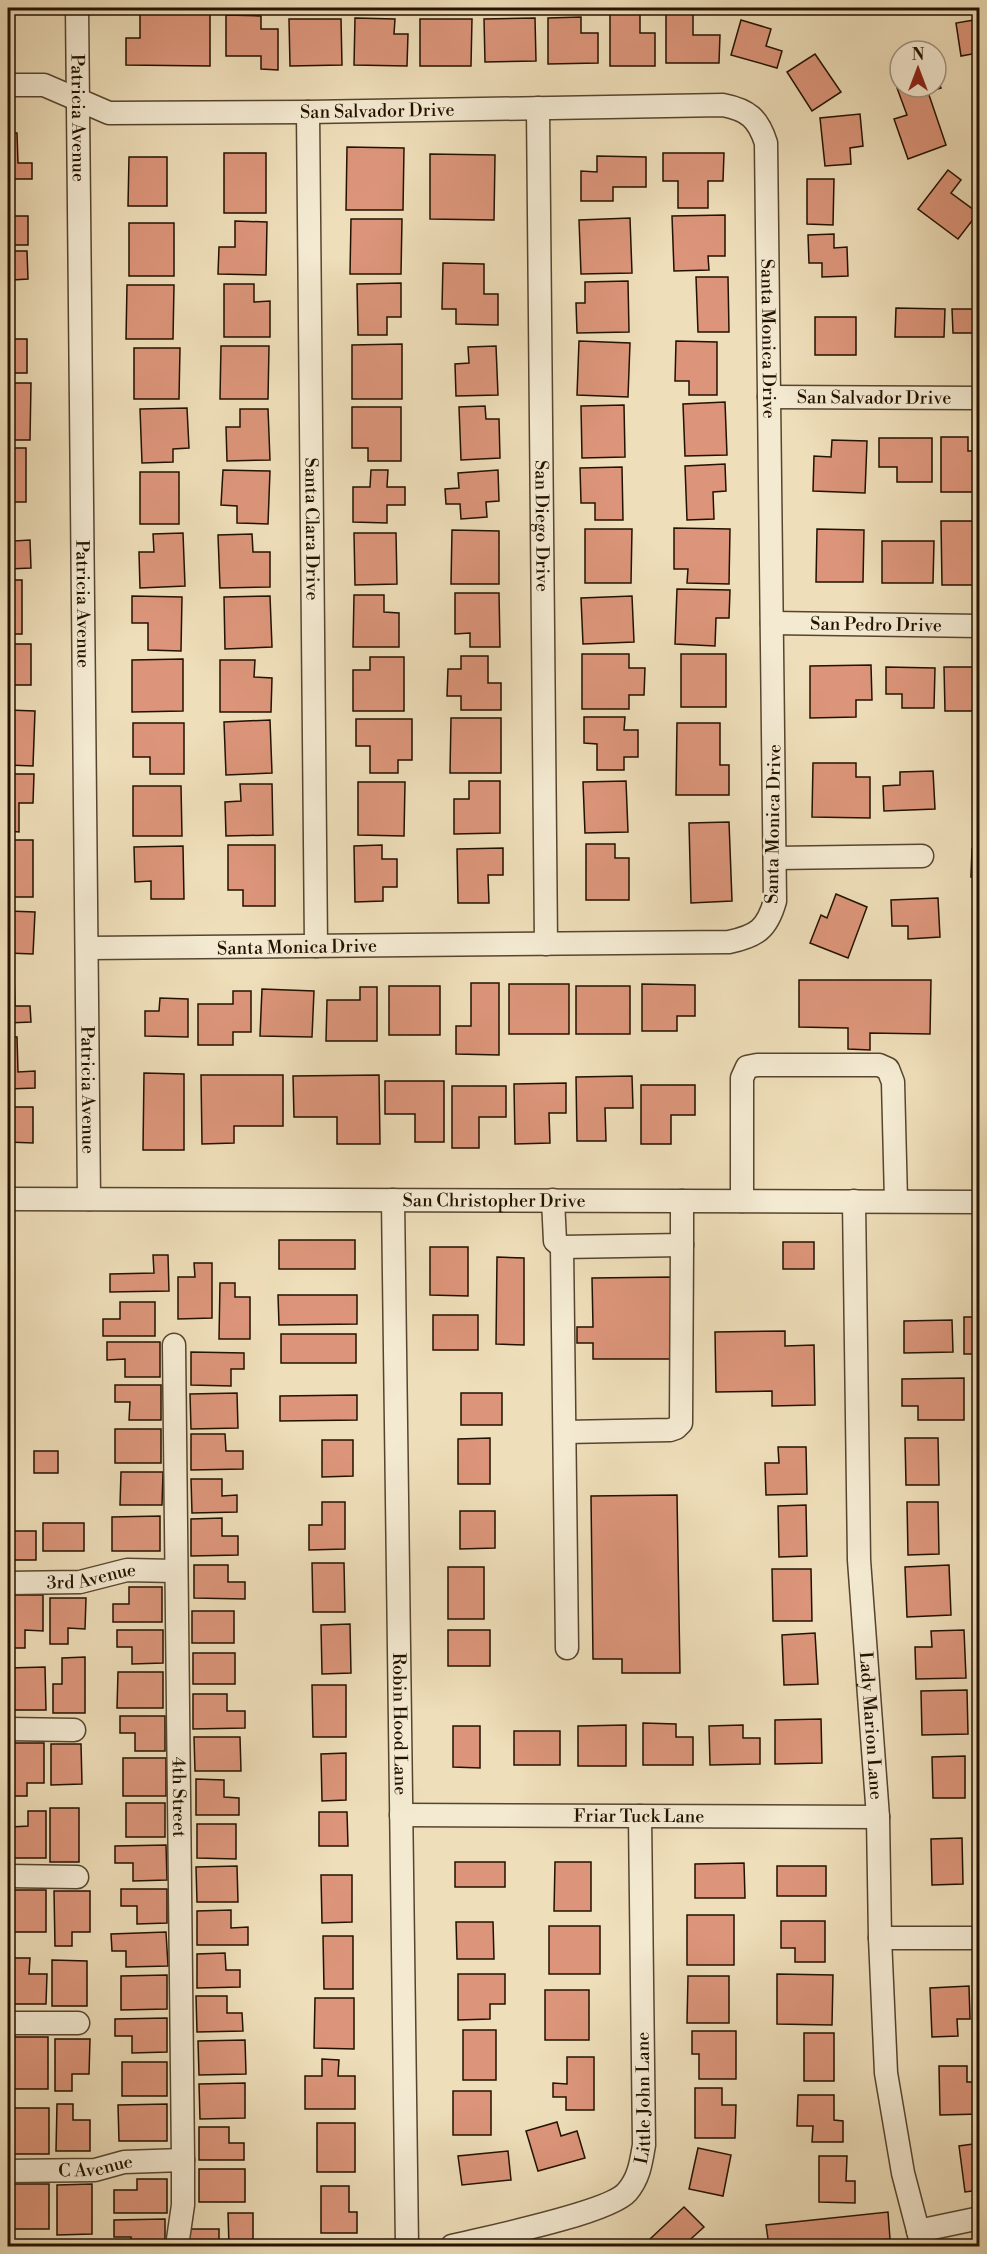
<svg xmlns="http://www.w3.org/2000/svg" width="987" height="2254" viewBox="0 0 987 2254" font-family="'Libre Bodoni',serif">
<rect width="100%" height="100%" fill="#eedeb9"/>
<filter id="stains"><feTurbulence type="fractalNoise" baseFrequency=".00333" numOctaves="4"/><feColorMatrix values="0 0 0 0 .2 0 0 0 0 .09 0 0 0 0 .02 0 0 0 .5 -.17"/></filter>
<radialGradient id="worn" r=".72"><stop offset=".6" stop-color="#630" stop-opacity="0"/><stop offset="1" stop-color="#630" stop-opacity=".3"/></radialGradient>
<g fill="#dc957a" stroke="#231200" stroke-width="1.5">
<path d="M610 8H640V33H655V66H610Z"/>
<path d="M666 8H693V35H720L719 63H666Z"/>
<path d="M140 12H210V66L126 65V38H140Z"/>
<path d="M226 15 261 16V29H278V70L261 69V56H226Z"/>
<path d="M581 17V33H598V63L548 64V18Z"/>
<path d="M355 18 395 19 394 34H408L407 66 354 65Z"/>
<path d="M535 18 536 61 485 62 484 19Z"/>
<path d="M289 19H341L342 65 290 66Z"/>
<path d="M420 19H472L471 66H420Z"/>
<path d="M980 19V68L977 53 961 56 956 23Z"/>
<path d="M741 20 771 29 766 46 782 51 777 68 731 55Z"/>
<path d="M815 54 841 92 812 111 787 72Z"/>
<path d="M936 74 941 88 928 92 946 145 908 159 894 119 907 115 897 88 936 87Z"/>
<path d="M860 114 863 146 850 148 851 164 825 166 820 118Z"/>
<path d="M8 133H17L18 163H32V179H8Z"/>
<path d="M347 147 404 148 403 210H346Z"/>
<rect x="224" y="153" width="42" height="60"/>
<path d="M663 153H724L723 181H708V208H678V181H663Z"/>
<path d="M430 154 495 155 494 220 430 219Z"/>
<path d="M597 156 646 157V187H613V201H581V171L597 172Z"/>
<path d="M129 157H167V206H128Z"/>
<path d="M948 170 961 180 951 193 978 213 958 239 918 209Z"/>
<path d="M807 179H834L833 225 807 224Z"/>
<path d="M8 187H13V216H28V245H8Z"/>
<path d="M725 215V256H708L709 270 674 271 672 216Z"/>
<path d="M630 218 632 273 581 274 579 220Z"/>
<path d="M351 219H402L401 274H350Z"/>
<path d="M235 221 267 222 266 275 218 274 219 247H235Z"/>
<rect x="129" y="223" width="45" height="53"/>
<path d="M834 234V248L847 247 848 276 822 277V263H809L808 235Z"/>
<path d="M8 251H27L28 279 12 280 13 308H8Z"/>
<path d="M443 263 484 264V294H498V325L456 324V309H442Z"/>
<path d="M696 277H728L729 332H698Z"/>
<path d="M628 281 629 332 577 333 576 303H585V282Z"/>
<path d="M401 283V317H387V335H358L357 284Z"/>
<path d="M224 284H254V302L270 301V337H224Z"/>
<path d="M127 285H174L173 339H126Z"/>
<path d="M896 308 945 309 944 337H895Z"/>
<path d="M952 309H980V333H953Z"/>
<rect x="815" y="317" width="41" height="38"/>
<path d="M8 321H12V339H27V373H8Z"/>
<path d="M579 341 630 343 628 397 577 395Z"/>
<path d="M676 341 717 342V395H689V381H675Z"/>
<path d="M402 344V399H352V345Z"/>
<path d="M221 346H269L268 399H220Z"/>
<path d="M496 346 498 395 456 396 455 364 469 363 468 347Z"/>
<path d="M134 348H180L179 399H134Z"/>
<path d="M8 383H31L30 440H8Z"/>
<path d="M725 402 727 455 685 456 683 404Z"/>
<path d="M624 405 625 457 582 458 581 406Z"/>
<path d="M485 406 486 419H499L500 458 461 460 459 407Z"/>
<path d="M352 407H401V461H368V448H352Z"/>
<path d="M187 408 189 448 173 449V462L142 463 140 409Z"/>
<path d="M240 409H268L270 460 227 461 226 427H240Z"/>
<path d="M941 437H968V451H980V492H941Z"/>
<path d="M879 438H932V482H897V467H879Z"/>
<path d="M832 440 867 441 865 493 813 491 814 456 831 457Z"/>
<rect x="8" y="448" width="18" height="54"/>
<path d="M725 464 726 491 713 492 714 519 687 520 685 466Z"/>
<path d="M622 467 623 520H595V503H581L580 468Z"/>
<path d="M223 470 270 471 268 524 237 523V506L221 505Z"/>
<path d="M371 470H388L387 487H405V505H387V523L353 522V487H370Z"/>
<path d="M498 470 499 501 486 502 487 517 461 519 460 504H446L445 489 459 488 458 473Z"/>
<rect x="140" y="472" width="39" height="52"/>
<path d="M8 513H13L14 541 30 540 31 568 8 569Z"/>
<path d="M941 521H980V585H942Z"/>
<path d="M674 528 730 529 729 584 687 583 688 569H674Z"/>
<path d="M585 529H632L631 583H585Z"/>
<path d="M817 529 864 530 863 582H816Z"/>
<path d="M452 530 499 531V584H451Z"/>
<path d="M183 533 185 586 140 588 139 552H154L153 534Z"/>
<path d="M354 533H396L397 584 355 585Z"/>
<path d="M252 534 253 552H270V587L220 588 218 535Z"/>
<path d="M882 541H934L933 583H882Z"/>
<rect x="8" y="580" width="14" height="54"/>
<path d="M677 589 730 590 729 618H716L715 646 675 644Z"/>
<path d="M455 593H499L500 647H470V633L455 634Z"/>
<path d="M354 595H384V612L399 613V647H353Z"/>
<path d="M132 596 182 597 181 651 148 650V623H132Z"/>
<path d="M270 596 272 647 225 649 224 597Z"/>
<path d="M632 596 634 642 583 644 581 598Z"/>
<path d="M8 644H31V685H14V699H8Z"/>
<path d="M582 654H629V668H645L644 695H629V709H582Z"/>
<rect x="681" y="654" width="45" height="53"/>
<path d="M461 656H488V683H501V710H461V696H447L448 669H461Z"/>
<path d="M370 657H404V711H353V670H370Z"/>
<path d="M183 659V711L132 712V660Z"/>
<path d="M220 660H255L254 677 272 678 271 712H220Z"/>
<path d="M871 665 872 700H856V717L810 718V666Z"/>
<path d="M886 667 935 668 934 708H902V694H886Z"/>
<path d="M944 667H980V711H945Z"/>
<path d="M8 710 35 711 33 766 8 765Z"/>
<path d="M584 717H625L624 730H638V757H624V770H597V744L584 743Z"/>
<path d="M451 718H501V773H450Z"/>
<path d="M356 719H412V760H398V773H370V746H356Z"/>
<path d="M270 720 272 773 226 775 224 722Z"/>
<path d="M133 723H184V774H150V757H133Z"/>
<path d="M677 723H720V765H729V795H676Z"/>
<path d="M813 763H856V777H870V818L812 817Z"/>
<path d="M933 771 935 809 884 811 883 786 900 785V772Z"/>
<path d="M8 774H34L33 803H19V832L8 831Z"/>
<path d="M469 781H500V833L454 834V799H469Z"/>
<path d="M626 781 628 832 585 833 583 782Z"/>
<path d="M358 782H405L404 836 358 835Z"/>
<path d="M240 784H272L273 835 226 836 225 802 241 801Z"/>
<path d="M133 786H181L182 836H133Z"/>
<path d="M729 822 732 901 691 903 689 823Z"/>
<rect x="8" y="840" width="25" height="57"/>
<path d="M586 844H615V858H629V900H586Z"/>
<path d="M228 845H275V906H243V890H228Z"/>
<path d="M382 845V859H397V887H383V901L355 902 354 846Z"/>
<path d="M183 846 184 899H151V881L135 882 134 847Z"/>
<path d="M503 848V875H488L489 903H458L457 849Z"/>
<path d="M972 849H980V877H971Z"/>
<path d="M836 894 867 907 848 958 810 943 821 915 827 918Z"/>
<path d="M938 898 940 937 908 939V926H892L891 900Z"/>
<path d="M8 911 35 912 33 954 8 953Z"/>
<path d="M8 972H14L15 1006H30L31 1022 8 1023Z"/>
<path d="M799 980H931L930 1034 870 1033V1050L848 1049V1028L799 1027Z"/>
<path d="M471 983H499V1055L456 1054V1026H471Z"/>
<rect x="509" y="984" width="60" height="50"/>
<path d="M642 984 695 985V1016H677V1031H642Z"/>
<rect x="389" y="986" width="51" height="49"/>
<rect x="576" y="986" width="54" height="48"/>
<path d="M360 987H377V1041H326L327 1000H360Z"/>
<path d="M262 989 314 991 312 1037 260 1036Z"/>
<path d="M233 991H251V1032H233V1045H198V1004H233Z"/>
<path d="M160 998 188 999V1037L145 1036V1011H159Z"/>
<path d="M8 1037H17L18 1072 35 1071V1088L8 1089Z"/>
<path d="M144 1073 184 1074V1150H143Z"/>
<path d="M201 1075H283V1126H234V1143L202 1144Z"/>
<path d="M379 1075 380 1144H337V1117H294L293 1076Z"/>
<path d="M632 1076 633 1108H605L606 1141H577L576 1077Z"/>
<path d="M385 1081H444V1142H415V1114H385Z"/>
<path d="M566 1083V1113H549L550 1143 515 1144 514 1084Z"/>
<path d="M641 1085H695V1115H671V1144H641Z"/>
<path d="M452 1086H506V1117H479V1148H452Z"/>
<path d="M8 1107H33V1143L8 1142Z"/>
<rect x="279" y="1240" width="76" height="29"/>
<rect x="783" y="1242" width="31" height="27"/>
<rect x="8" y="1245" width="2" height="27"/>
<path d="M430 1247H468V1296L430 1295Z"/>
<path d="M153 1255H168L169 1291 110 1292V1274L154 1273Z"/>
<path d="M497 1257 524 1258V1345L496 1344Z"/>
<path d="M194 1263H212V1318L178 1319V1277H195Z"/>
<path d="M673 1277 674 1359H593V1343H577V1327H593L592 1278Z"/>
<path d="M220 1283H235V1297H250V1339H219Z"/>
<path d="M278 1295H357V1324L279 1325Z"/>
<path d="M120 1302H155V1336H103V1319H120Z"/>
<rect x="433" y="1315" width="45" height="35"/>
<rect x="964" y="1317" width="16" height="37"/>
<path d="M952 1320 953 1352 904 1353V1321Z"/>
<path d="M785 1331V1346L814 1345 815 1405 772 1406V1391L716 1392 715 1332Z"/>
<rect x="281" y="1334" width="75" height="29"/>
<path d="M107 1342H160V1377H125V1359L107 1360Z"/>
<path d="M191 1352 244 1353V1369H231V1386L191 1385Z"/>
<path d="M964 1378V1420H918V1406H902V1379Z"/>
<path d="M115 1385H161V1420H129L130 1402H115Z"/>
<path d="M237 1393 238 1428 191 1429 190 1394Z"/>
<rect x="461" y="1393" width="41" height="32"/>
<path d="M357 1395V1420L280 1421V1396Z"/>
<rect x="115" y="1429" width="46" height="34"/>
<path d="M191 1434H225L226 1451H243V1469L191 1470Z"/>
<path d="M490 1438V1484H458V1439Z"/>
<path d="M905 1438H938L939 1485H906Z"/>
<path d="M322 1440H353V1476L322 1477Z"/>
<path d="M778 1447H806L807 1494 766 1495 765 1463H779Z"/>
<rect x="34" y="1451" width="24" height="22"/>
<path d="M121 1472H163L162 1505H120Z"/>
<path d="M191 1479H222V1496L237 1495V1512L192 1513Z"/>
<path d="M677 1495 680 1673H622V1659H593L591 1496Z"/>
<path d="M322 1502H345V1549L309 1550V1525H322Z"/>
<path d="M907 1502H938L939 1554 908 1555Z"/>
<path d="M806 1505 807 1556 779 1557 778 1506Z"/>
<path d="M460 1511H495V1548L460 1549Z"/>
<path d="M160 1516V1551H112V1517Z"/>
<path d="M222 1518V1536H238V1555L191 1556V1519Z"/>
<rect x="43" y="1523" width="41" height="28"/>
<rect x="8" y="1531" width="28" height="29"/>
<path d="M312 1563H344L345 1612H313Z"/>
<path d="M194 1565H228V1582H245V1599L194 1598Z"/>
<path d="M949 1565 951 1615 907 1617 905 1567Z"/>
<rect x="448" y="1567" width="36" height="52"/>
<path d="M772 1569H811L812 1621H773Z"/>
<path d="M129 1587H162V1622H113V1604H129Z"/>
<path d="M9 1595H43V1631L25 1630V1648H8Z"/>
<path d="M50 1598H86L85 1629 68 1628V1644H50Z"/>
<rect x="192" y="1611" width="42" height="32"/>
<path d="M350 1624 351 1673 322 1674 321 1625Z"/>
<path d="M117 1630H163V1663L132 1664V1647H117Z"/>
<rect x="448" y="1630" width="42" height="36"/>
<path d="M964 1630 966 1678 916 1679 915 1647H932L931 1631Z"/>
<path d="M815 1633 818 1684 784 1685 782 1635Z"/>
<rect x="193" y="1653" width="42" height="31"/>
<path d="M85 1657V1713H53V1684H62V1658Z"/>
<path d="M45 1667 46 1710H8V1668Z"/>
<path d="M118 1672H163V1708H117Z"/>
<path d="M312 1685H346V1737H313Z"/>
<path d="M967 1690 968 1734 922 1735 921 1691Z"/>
<path d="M193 1694H227V1711H245V1728L193 1729Z"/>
<path d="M120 1716H165V1751H135V1733H120Z"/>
<path d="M821 1719 822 1763 775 1764V1720Z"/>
<path d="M643 1723 676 1724V1737H693V1765H643Z"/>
<path d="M626 1725V1766H578V1726Z"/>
<path d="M743 1725V1738H760V1764L710 1765 709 1726Z"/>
<path d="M453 1726H480V1768L453 1767Z"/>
<rect x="514" y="1731" width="46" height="34"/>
<path d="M194 1737H240L241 1771H195Z"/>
<path d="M9 1743H44V1783H27V1796H9Z"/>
<path d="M51 1744H81L82 1784 51 1785Z"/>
<path d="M346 1753V1800L322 1801 321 1754Z"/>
<path d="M965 1756V1798H933L932 1757Z"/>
<rect x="123" y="1758" width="43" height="38"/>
<path d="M196 1779 224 1780V1797L239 1798V1815H196Z"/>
<rect x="126" y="1803" width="39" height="34"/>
<rect x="50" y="1808" width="29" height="54"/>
<path d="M28 1811H46V1858H11V1827L28 1826Z"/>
<path d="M319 1812H347L348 1846H319Z"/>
<path d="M197 1824H236V1859L197 1858Z"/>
<path d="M962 1838 963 1884 932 1885 931 1839Z"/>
<path d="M166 1845 167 1880 133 1881V1863H115V1846Z"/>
<rect x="455" y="1862" width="50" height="25"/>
<path d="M555 1862H591V1911H554Z"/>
<path d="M744 1863 745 1898H695V1864Z"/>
<path d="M237 1866 238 1902H197L196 1867Z"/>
<rect x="777" y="1866" width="49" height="30"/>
<path d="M321 1875H352V1922L322 1923Z"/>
<path d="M121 1889H167V1923L137 1924V1906H121Z"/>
<rect x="9" y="1890" width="37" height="42"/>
<path d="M54 1891H90V1932H72V1946H55Z"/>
<path d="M231 1910V1928L248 1927V1945H197V1911Z"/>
<rect x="687" y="1915" width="47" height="50"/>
<path d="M781 1921H825V1962H795V1948H781Z"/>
<path d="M456 1922H493L494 1959H457Z"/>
<rect x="549" y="1926" width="51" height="48"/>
<path d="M166 1932 168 1966 126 1967V1951H112L111 1934Z"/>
<path d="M323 1936H353V1989H324Z"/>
<path d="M225 1953 226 1970H240V1987L197 1988V1954Z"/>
<path d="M13 1958H30L29 1974H47L46 2004H12Z"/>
<path d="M52 1960 87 1961V2006H52Z"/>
<path d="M458 1974H505V2004H490V2019L458 2020Z"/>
<path d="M777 1974 833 1975 832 2025 777 2024Z"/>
<path d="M167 1975V2009L121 2010V1976Z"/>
<path d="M688 1976H729V2023H687Z"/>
<path d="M969 1986 970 2019H957L958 2036 932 2037 930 1988Z"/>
<rect x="545" y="1990" width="44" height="50"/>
<path d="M196 1996H227V2013H242L243 2031 197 2032Z"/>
<path d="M315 1998H354V2049L314 2048Z"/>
<path d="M167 2018V2052L132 2053V2036H115V2019Z"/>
<rect x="463" y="2030" width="33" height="50"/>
<path d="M692 2031H736V2079H699V2054H692Z"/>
<rect x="804" y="2033" width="30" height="48"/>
<rect x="14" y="2037" width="34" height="52"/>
<path d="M55 2039H90L89 2074H72V2091H55Z"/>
<path d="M245 2040 246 2074 199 2075 198 2041Z"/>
<path d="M567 2057H594V2110H566V2097H553V2083L567 2084Z"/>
<path d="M322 2059 339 2060 338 2076H355V2109H305V2076H322Z"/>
<rect x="122" y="2062" width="45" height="34"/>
<path d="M939 2066H967V2082H980V2114L940 2115Z"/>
<path d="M245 2083V2118L200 2119 199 2084Z"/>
<path d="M695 2088H722V2105H736L735 2138H695Z"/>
<rect x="453" y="2091" width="38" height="44"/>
<path d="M798 2095H834V2120L843 2121V2142H812L813 2126H797Z"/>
<path d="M57 2104H73V2120H90V2151H56Z"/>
<path d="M167 2104V2141H119L118 2105Z"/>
<rect x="14" y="2108" width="35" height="46"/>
<path d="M557 2122 561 2136 577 2131 585 2158 538 2171 526 2131Z"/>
<rect x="317" y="2123" width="38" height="49"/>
<path d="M199 2127H229V2143H244V2160H199Z"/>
<path d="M980 2143V2190L965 2192 959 2146Z"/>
<path d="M698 2148 731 2155 723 2196 689 2189Z"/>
<path d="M508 2151 511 2180 462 2185 458 2156Z"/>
<path d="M819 2156H847L846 2181H855V2203L819 2202Z"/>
<rect x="199" y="2169" width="46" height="33"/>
<path d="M137 2179H167V2213H114V2190H137Z"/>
<rect x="14" y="2184" width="35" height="45"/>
<path d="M92 2184V2234L57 2235V2185Z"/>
<path d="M321 2186H349V2212H357V2233H321Z"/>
<path d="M684 2207 704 2227 683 2246H656L649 2240Z"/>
<path d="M888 2212 890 2239 821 2246H769L766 2225Z"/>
<path d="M228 2213H253V2246H229Z"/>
<path d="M165 2219V2246H131V2237H114V2220Z"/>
<rect x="187" y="2229" width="32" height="17"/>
</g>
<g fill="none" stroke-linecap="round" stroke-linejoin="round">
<defs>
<g id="minor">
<path id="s1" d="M77 8 89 1199"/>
<path id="s2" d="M8 85H44L109 113 308 112 723 105C748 110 758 118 766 143L775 901C767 929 757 936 729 942L88 948"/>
<path id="s3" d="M538 108 546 944"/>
<path id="s4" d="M308 112 316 946"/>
<path id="s5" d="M769 397 980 398"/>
<path id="s6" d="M772 623 980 626"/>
<path d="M775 858 922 856"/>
<path id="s7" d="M8 1199 980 1202"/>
<path id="s8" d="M393 1200 407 2246"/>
<path d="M553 1200 555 1241 562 1247 682 1245V1201"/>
<path d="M742 1201V1078L747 1067 757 1065H879L888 1069 893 1082 896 1201"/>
<path id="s9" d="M854 1201 859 1560 878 1817 880 1938 886 2073 903 2173 922 2246"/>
<path d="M562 1247 567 1648"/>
<path id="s10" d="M174 1345 183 2160V2205L177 2246"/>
<path d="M565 1432 670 1430 676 1428 681 1423 682 1245"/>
<path id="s11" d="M8 1583 80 1582 127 1570 175 1571"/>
<path d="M8 1729 74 1730"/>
<path id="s12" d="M401 1815 878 1817"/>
<path d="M8 1876 77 1877"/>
<path d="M880 1938H980"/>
<path d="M8 2023H78"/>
<path id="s13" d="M8 2171 95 2170 124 2162 183 2160"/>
<path d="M918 2231 980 2218"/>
<path id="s14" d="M452 2246C485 2238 609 2213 627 2192 639 2178 641 2163 644 2145L640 1816"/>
</g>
</defs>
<use href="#minor" stroke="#56452e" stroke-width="25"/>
<use href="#minor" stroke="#f4ead2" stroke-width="22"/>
</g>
<g text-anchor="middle" stroke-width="4.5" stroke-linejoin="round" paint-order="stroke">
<g font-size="18" fill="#231200" stroke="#f4ead2">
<text dy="6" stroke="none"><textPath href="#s2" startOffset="375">San Salvador Drive</textPath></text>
<text dy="6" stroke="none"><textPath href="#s1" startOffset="110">Patricia Avenue</textPath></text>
<text dy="6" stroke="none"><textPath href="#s2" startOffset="978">Santa Monica Drive</textPath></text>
<text dy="6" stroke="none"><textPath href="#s5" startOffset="105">San Salvador Drive</textPath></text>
<text dy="6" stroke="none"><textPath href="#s3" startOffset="418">San Diego Drive</textPath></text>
<text dy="6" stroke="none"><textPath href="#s4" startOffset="417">Santa Clara Drive</textPath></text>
<text dy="6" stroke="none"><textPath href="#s1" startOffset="596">Patricia Avenue</textPath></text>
<text dy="6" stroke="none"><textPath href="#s6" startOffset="104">San Pedro Drive</textPath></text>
<text transform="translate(773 824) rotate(-89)" y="6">Santa Monica Drive</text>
<text transform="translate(297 947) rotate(-1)" y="6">Santa Monica Drive</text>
<text dy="6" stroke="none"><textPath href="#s1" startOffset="1082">Patricia Avenue</textPath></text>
<text dy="6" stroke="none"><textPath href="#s7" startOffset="486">San Christopher Drive</textPath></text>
<text dy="6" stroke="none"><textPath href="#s11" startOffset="84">3rd Avenue</textPath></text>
<text dy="6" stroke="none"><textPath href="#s8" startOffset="524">Robin Hood Lane</textPath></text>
<text dy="6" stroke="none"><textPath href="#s9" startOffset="525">Lady Marion Lane</textPath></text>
<text dy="6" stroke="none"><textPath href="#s10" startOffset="452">4th Street</textPath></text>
<text dy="6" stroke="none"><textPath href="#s12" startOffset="238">Friar Tuck Lane</textPath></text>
<text dy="6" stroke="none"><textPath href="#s14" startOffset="282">Little John Lane</textPath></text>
<text dy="6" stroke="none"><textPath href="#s13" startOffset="88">C Avenue</textPath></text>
</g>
</g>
<rect width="987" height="2254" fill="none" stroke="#eedeb9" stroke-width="30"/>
<rect x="9" y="9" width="969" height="2236" fill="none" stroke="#231200" stroke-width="3"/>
<rect x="15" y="15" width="957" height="2224" fill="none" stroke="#231200" stroke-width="1.5"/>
<g transform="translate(918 69)"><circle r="28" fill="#f4ead2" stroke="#a0947e" stroke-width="1.5"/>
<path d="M0-4.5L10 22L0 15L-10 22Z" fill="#8f2418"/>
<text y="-9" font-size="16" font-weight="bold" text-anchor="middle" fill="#231200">N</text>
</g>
<rect width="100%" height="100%" filter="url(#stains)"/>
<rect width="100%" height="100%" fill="url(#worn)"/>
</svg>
